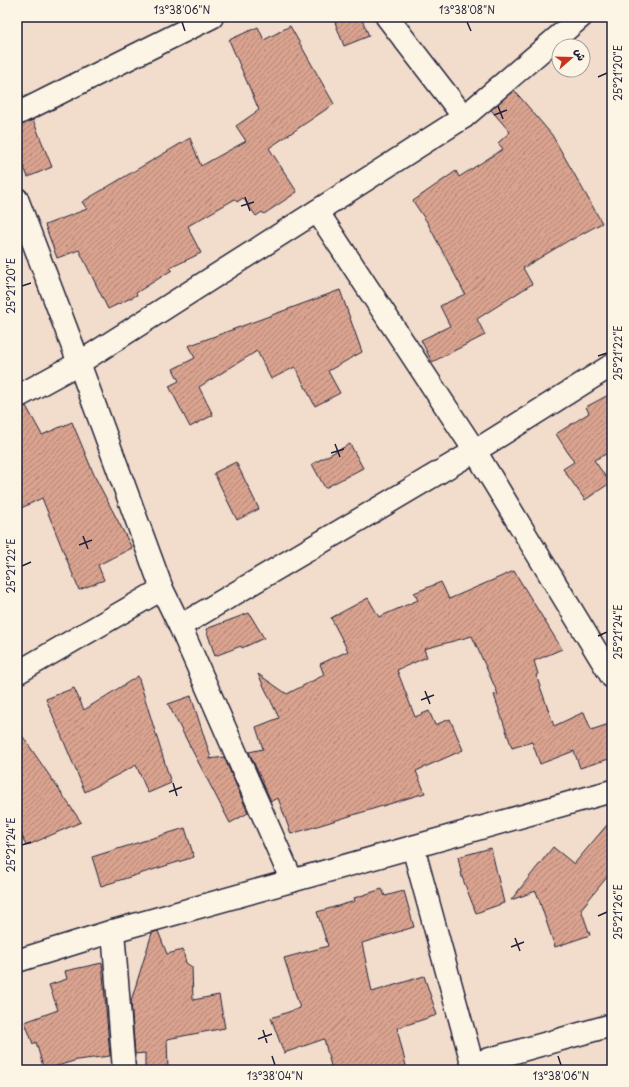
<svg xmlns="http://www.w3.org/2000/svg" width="629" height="1087" viewBox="0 0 629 1087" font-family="'Playpen Sans','Playpen Sans Arabic',sans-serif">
<defs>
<pattern id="building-hatch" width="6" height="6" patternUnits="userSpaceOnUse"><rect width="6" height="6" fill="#d9a38f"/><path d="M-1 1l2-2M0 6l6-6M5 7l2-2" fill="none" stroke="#b08476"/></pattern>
</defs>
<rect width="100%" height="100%" fill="#f2dccb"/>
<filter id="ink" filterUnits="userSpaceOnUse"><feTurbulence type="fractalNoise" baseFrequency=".025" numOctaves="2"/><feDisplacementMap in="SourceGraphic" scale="8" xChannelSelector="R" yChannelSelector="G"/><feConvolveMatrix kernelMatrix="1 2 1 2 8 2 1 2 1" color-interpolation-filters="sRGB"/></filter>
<g filter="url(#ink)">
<g fill="url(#building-hatch)" stroke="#22223b">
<path d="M333 17H361L369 36 344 46Z"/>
<path d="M290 26 334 104 269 148 297 192 264 214 262 212 256 216 243 198 237 202 235 199 188 226 190 230H189L201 253 170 268 172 270 136 293 137 295 108 309 79 250 57 258 45 225 87 209 82 202 190 138 201 166 246 141 236 126 259 110 229 40 258 27 264 40Z"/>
<path d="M17 82H18L24 97 17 100Z"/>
<path d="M514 90 552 135 602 223 571 240V239L523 268 532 284 477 319 485 335 432 362 421 340 450 326 440 306 465 294 427 222 413 201 456 171 459 177 503 149 498 143 510 132 491 110Z"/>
<path d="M33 120 52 167 28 177 17 151V126Z"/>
<path d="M340 290 362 352 328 371 340 393 315 406 295 367 271 379 257 351 199 387 213 415 190 427 169 386 179 381 173 369 195 358 188 346Z"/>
<path d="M612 393V456L610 452 594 460 610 483 585 500 563 469 574 462 556 434 589 413 586 407Z"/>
<path d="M26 406 42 435 72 422 95 477 132 548 98 565 104 580 79 590 42 498 17 510V409Z"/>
<path d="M350 444 363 468 325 488 312 464Z"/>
<path d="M236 462 259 509 237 520 214 473Z"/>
<path d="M514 571 562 649 534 661 538 674 536 675 554 726 584 712 591 730 612 723V758L580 768 574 751 540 764 532 742 512 748 494 695 498 694 472 636 424 649 427 657 397 670 415 717 429 711 435 725 450 719 463 750 416 771 425 793 291 834 278 798 271 801 249 752 263 749 256 727 279 718 258 674 287 694 324 675 320 664 348 651 331 618 368 598 379 617 418 600 414 593 441 582 449 599Z"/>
<path d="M249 613 264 638 242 648 241 646 215 656 206 629Z"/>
<path d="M138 676 171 783 148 793 136 765 85 792 46 699 74 688 84 710Z"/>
<path d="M191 696 211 758 209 759 224 757 248 813 230 823 168 704Z"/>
<path d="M17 728 81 822 26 846 17 823Z"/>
<path d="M612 819V871L581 909 590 935 555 947 536 891 511 900 553 847 574 864Z"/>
<path d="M185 828 194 857 101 886 92 857Z"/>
<path d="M491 848 504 903 476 913 462 877 458 857Z"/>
<path d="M382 889 385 896 404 891 414 927 362 943 372 992 424 976 437 1015 397 1028 407 1070H332L324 1039 284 1053 271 1018 300 1008 284 958 328 946 317 912 355 901 354 898Z"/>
<path d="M158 931 167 954 183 950 186 963 192 967 193 1000 219 995 225 1028 167 1039 168 1070H145V1053L135 1054 131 1001 152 933Z"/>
<path d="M102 963 110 1056 77 1060 44 1070 36 1042 33 1044 25 1022 58 1010 49 985 67 979 65 971Z"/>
</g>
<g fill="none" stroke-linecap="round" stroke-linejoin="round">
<defs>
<g id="street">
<path d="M387 17 464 117"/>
<path d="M17 114 212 17"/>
<path d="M17 199 79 363 162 589 180 626 292 881"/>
<path d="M317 211 475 451 612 677"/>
<path d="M17 397 79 363 464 117 581 17"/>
<path d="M180 626 475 451 612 365"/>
<path d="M17 673 162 589"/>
<path d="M413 847 474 1070"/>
<path d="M113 931 124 1070"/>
<path d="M472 1064 612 1025"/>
</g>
<path id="secondary" d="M17 961 113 931 612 791"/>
</defs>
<use href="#street" stroke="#22223b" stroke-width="25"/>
<use href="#secondary" stroke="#22223b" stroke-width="25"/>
<use href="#street" stroke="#fcf5e5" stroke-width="22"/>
<use href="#secondary" stroke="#fcf5e5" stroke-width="22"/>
</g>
</g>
<path fill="none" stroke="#22223b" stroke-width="1.5" d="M182 22 185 31M467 22 471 31M598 77 607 73M498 106 503 119M494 115 507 110M245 197 250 211M241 206 254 202M22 286 31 283M598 356 607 353M335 444 340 457M331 453 344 449M83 536 88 549M79 545 92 540M22 566 31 562M598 636 607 632M425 691 430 704M421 700 434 695M173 783 177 796M169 792 182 787M22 845 31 842M598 916 607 912M515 938 520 951M511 947 524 942M263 1030 267 1043M258 1039 272 1034M272 1056 275 1065M558 1056 561 1065"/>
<rect width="629" height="1087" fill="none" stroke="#fcf5e5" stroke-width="44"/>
<g transform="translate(571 58) rotate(70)"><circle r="19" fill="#fcf5e5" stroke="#a5a1a1"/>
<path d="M0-3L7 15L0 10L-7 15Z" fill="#c8321e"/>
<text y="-6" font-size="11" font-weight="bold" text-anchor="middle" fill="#22223b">ش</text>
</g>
<rect x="22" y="22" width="585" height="1043" fill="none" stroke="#22223b" stroke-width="1.5"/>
<g font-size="10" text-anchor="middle" fill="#22223b">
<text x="182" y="14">13°38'06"N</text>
<text x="467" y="14">13°38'08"N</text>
<text transform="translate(618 73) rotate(-90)" y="4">25°21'20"E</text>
<text transform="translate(11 286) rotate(-90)" y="4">25°21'20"E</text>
<text transform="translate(618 353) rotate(-90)" y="4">25°21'22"E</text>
<text transform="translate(11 566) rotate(-90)" y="4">25°21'22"E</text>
<text transform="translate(618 632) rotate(-90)" y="4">25°21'24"E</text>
<text transform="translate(11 845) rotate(-90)" y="4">25°21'24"E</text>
<text transform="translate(618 912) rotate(-90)" y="4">25°21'26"E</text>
<text x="275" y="1080">13°38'04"N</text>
<text x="561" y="1080">13°38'06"N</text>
</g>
</svg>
